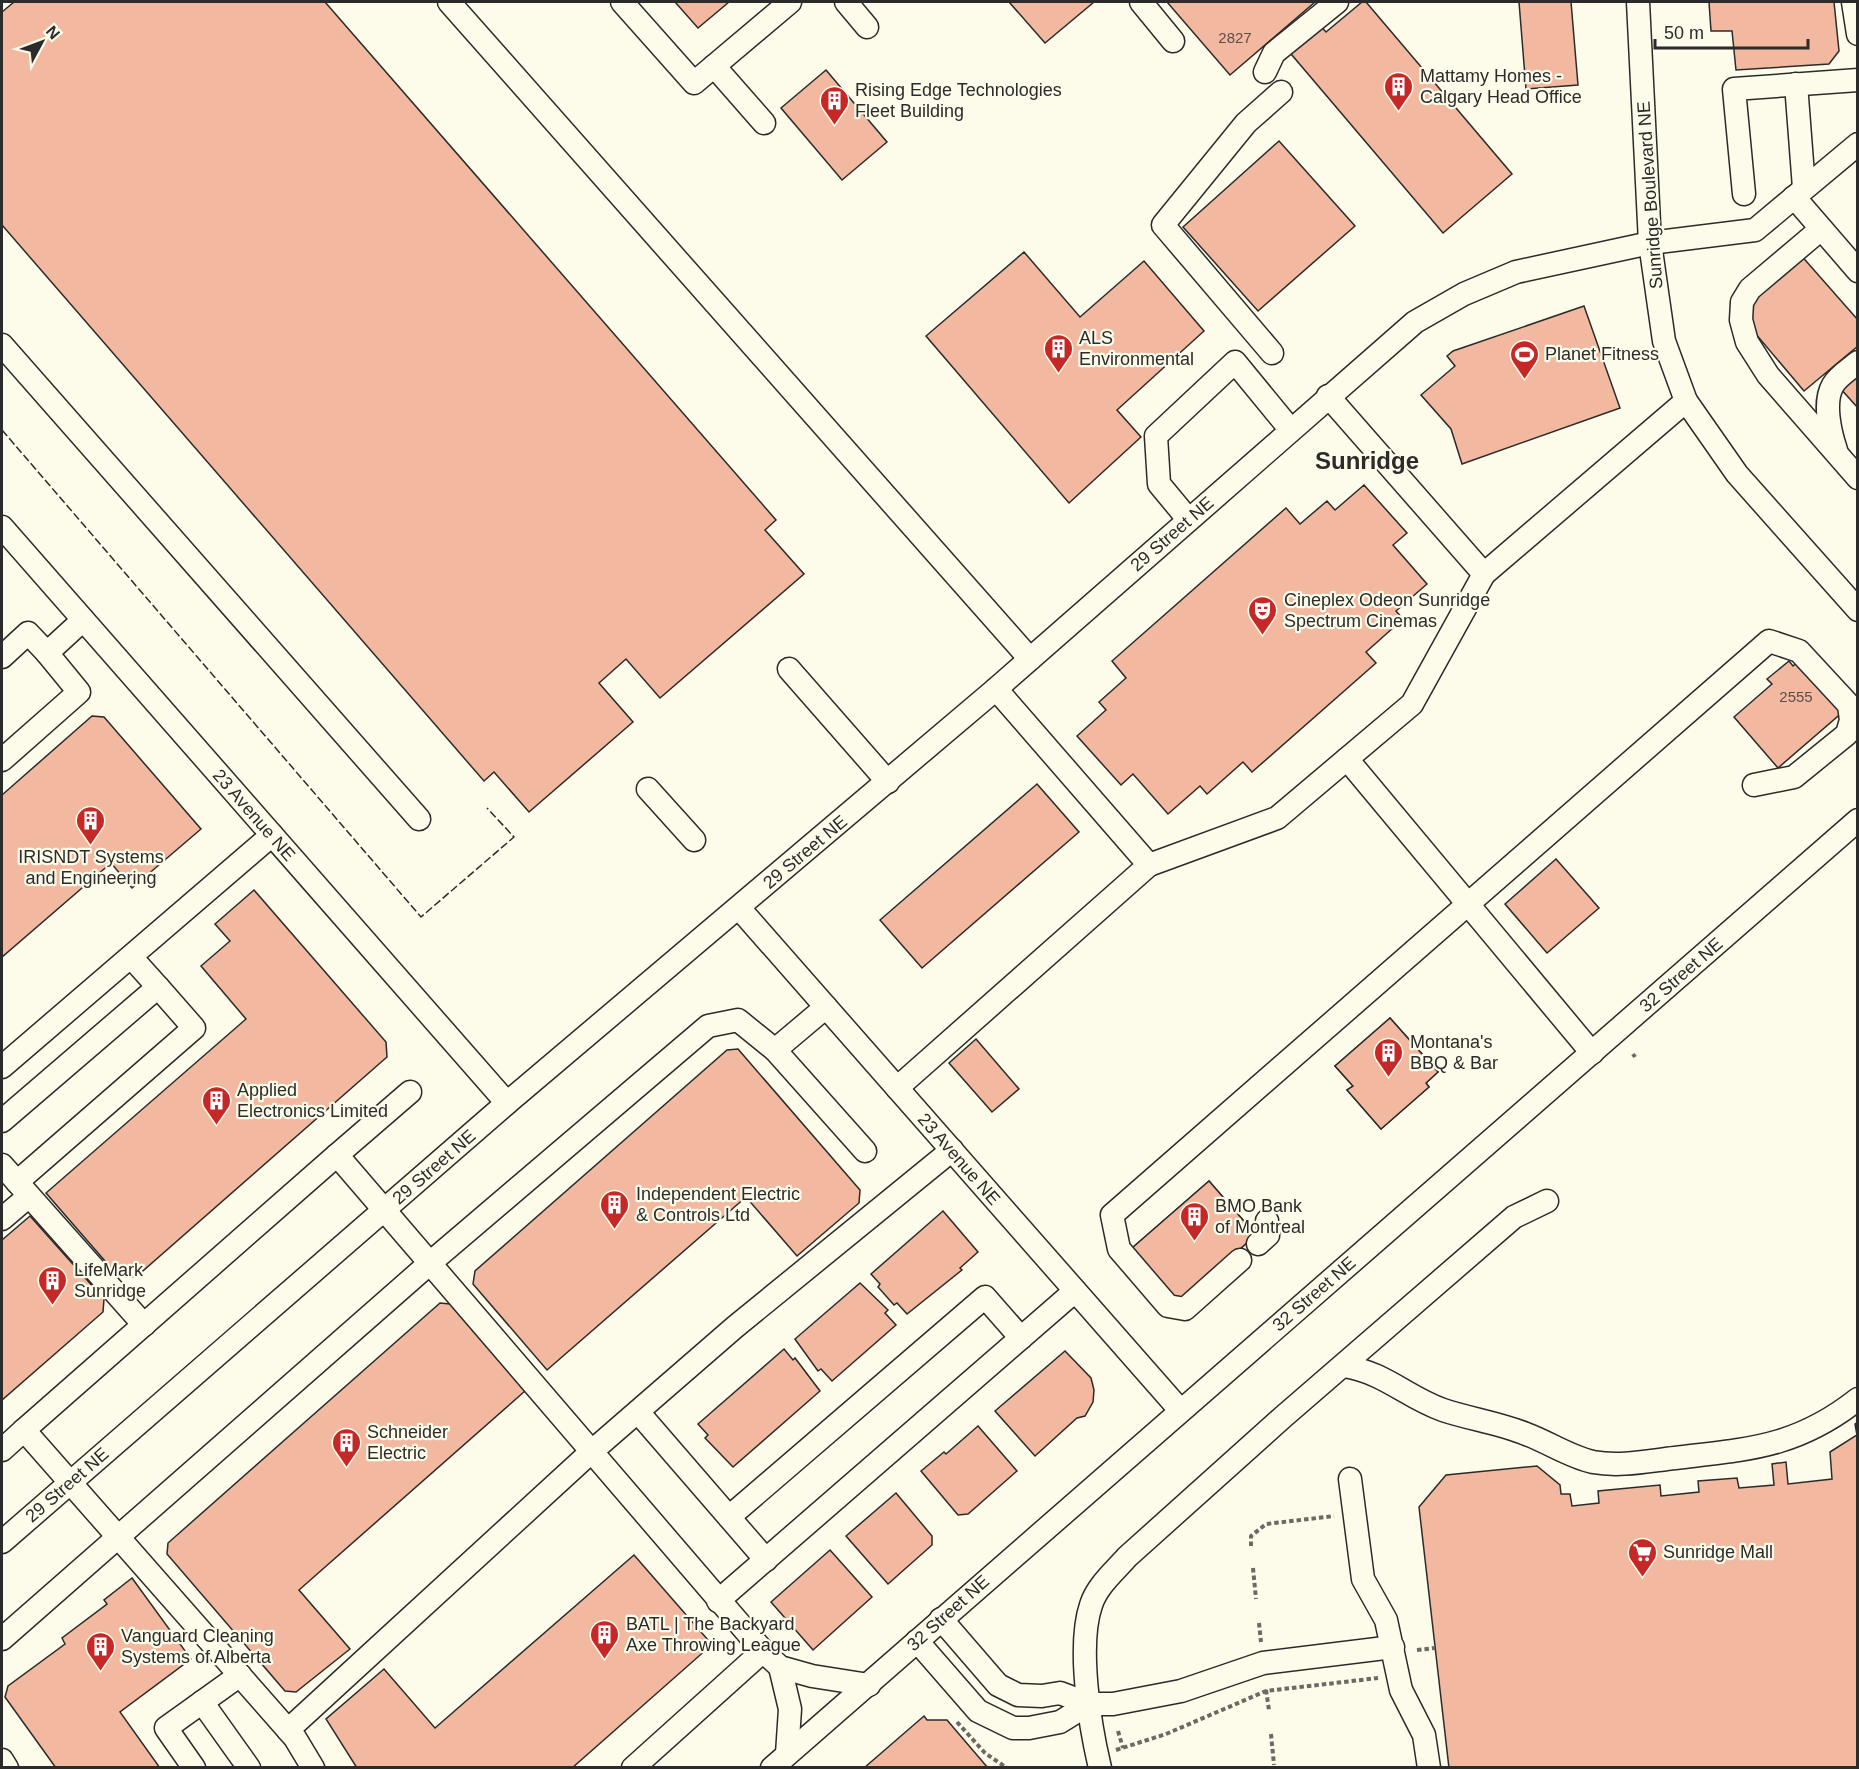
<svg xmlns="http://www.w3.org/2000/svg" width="1859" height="1769" viewBox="0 0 1859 1769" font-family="Helvetica,sans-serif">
<rect width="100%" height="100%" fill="#fdfbea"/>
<g fill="#f2b8a0" stroke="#2b2b2b" stroke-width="1.5">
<path d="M14 2H325L776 520 765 530 804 574 660 698 626 659 599 683 633 722 529 812 494 772 484 781 2 225V12Z"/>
<path d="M675 2H729L698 28Z"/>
<path d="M1009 2H1094L1045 43Z"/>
<path d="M1167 2H1315L1230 75Z"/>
<path d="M1362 2H1366L1512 174 1443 233 1286 48 1317 22 1326 32Z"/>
<path d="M1519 2H1571L1578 85 1526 89Z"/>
<path d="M1709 2H1834L1839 51 1829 64 1736 70 1732 31H1711Z"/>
<path d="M826 70 887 142 842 180 781 108Z"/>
<path d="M1279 141 1355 226 1258 311 1183 227Z"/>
<path d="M1024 252 1080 317 1144 261 1204 331 1117 410 1141 437 1069 503 926 336Z"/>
<path d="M1799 253 1858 320V346L1804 391 1749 326 1751 292Z"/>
<path d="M1584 306 1620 408 1462 464 1451 429 1421 395 1455 366 1447 356 1453 351Z"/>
<path d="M1858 373V408L1840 388Z"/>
<path d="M1364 485 1407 533 1393 545 1427 584 1396 611 1403 619 1366 652 1376 663 1252 772 1243 762 1207 794 1200 786 1168 814 1133 774 1121 785 1077 736 1106 710 1099 702 1126 678 1112 661 1286 508 1300 524 1327 501 1335 510Z"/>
<path d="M1811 650 1845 710 1778 768 1734 717 1772 684 1767 679 1789 661 1793 666Z"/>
<path d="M92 716 104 717 201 829 132 888 111 863 2 957V795Z"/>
<path d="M1037 784 1079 832 922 968 880 920Z"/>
<path d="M1556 859 1599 908 1547 953 1505 904Z"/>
<path d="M254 890 386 1042 387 1057 136 1277 118 1276 46 1193 246 1019 201 966 230 941 215 924Z"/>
<path d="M1390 1018 1438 1072 1426 1083 1429 1087 1381 1129 1347 1090 1353 1086 1335 1066Z"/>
<path d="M1390 1018 1438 1072 1426 1083 1429 1087 1381 1129 1347 1090 1353 1086 1335 1066Z"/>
<path d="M976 1039 1019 1089 992 1112 949 1063Z"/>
<path d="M738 1049 860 1190 859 1203 797 1256 746 1197 547 1370 473 1284 475 1271 727 1050Z"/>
<path d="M1209 1181 1256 1235 1179 1302 1132 1248Z"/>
<path d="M1209 1181 1256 1235 1179 1302 1132 1248Z"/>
<path d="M943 1211 978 1252 960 1268 962 1270 907 1314 897 1303 894 1305 878 1287 880 1284 871 1274Z"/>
<path d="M30 1216 104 1299 103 1312 2 1400V1240Z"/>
<path d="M860 1283 888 1310 885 1313 896 1325 832 1381 821 1369 818 1371 795 1339Z"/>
<path d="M440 1303 450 1304 525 1391 299 1590 350 1649 296 1692 285 1691 167 1554 168 1543Z"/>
<path d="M784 1349 793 1360 795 1358 820 1391 733 1467 705 1438 708 1435 698 1424Z"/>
<path d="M1065 1351 1091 1378 1094 1390 1093 1402 1085 1416 1077 1418 1035 1456 995 1411Z"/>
<path d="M1858 1422V1768H1449L1419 1507 1446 1475 1537 1466 1560 1485 1561 1494H1570L1572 1506 1599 1503 1598 1491 1660 1485 1661 1496 1699 1492 1698 1481 1737 1478 1739 1488 1774 1485 1772 1464 1786 1462 1788 1484 1832 1479 1830 1452 1857 1435 1855 1424Z"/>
<path d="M978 1426 1017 1471 968 1514 958 1515 921 1471 944 1452 946 1454Z"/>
<path d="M896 1493 932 1536V1545L888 1584 846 1536Z"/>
<path d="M830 1550 872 1597 813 1650 771 1602Z"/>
<path d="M634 1555 708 1640 707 1649 572 1768H357L326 1719 384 1669 435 1728Z"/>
<path d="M132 1578 191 1659 120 1712 160 1768H56L5 1697 8 1686 65 1644 62 1638 107 1604 104 1600Z"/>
<path d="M924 1716 927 1720H947L988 1768H864Z"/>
</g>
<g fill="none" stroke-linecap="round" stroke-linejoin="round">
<defs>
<g id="minor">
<path d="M449 2 1030 659"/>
<path d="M622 2 694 83 790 2"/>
<path d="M846 2 867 27"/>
<path d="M1141 2 1173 41"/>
<path d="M1638 2 1650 243 1664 341 1686 401 1737 474 1858 610"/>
<path d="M1853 2 1858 34"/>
<path d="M714 66 764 123"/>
<path d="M1265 72 1274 53 1337 2"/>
<path d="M1796 84 1804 188"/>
<path d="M1744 194 1734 89 1858 80"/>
<path d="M1794 197 1858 271"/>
<path d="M1821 229 1750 289 1742 302 1741 320 1747 342 1768 375 1858 478"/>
<path d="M2 345 419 819"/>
<path d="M1272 353 1163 225 1246 123 1281 92"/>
<path d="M1328 396 1484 574 1686 401"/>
<path d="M1836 450C1830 432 1823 402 1833 385 1838 376 1850 369 1858 362"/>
<path d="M1188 519 1159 484 1156 436 1235 362 1290 429"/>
<path d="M2 527 507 1103"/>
<path d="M2 657 28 633 47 653 83 620"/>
<path d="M789 669 888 782"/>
<path d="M1347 759 1592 1053"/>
<path d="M2 760 79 692 47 653"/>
<path d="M648 789 694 840"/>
<path d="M1149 865 1277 818 1412 704 1484 574"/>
<path d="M739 908 1180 1410"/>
<path d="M775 1050 865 1151"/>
<path d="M2 1067 272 835"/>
<path d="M897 1088 1149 865 996 689"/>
<path d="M2 1121 158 987 132 958"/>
<path d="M337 1155 410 1092"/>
<path d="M2 1165 144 1325"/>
<path d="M17 1182 194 1028 158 987"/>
<path d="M2 1219 29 1196"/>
<path d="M1258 1244 1268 1235 1267 1221"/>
<path d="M1240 1260 1185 1309 1168 1306 1119 1249 1112 1215 1769 641 1799 651 1849 705 1851 720 1847 734 1794 777 1754 785"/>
<path d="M1344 1366C1386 1373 1406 1397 1443 1410 1470 1419 1499 1423 1526 1434 1548 1442 1570 1457 1593 1462 1620 1467 1648 1461 1675 1458 1748 1449 1796 1448 1858 1399"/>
<path d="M638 1412 766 1560"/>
<path d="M24 1430 337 1155 763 1651 780 1667 812 1676 869 1685"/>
<path d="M2 1450 24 1430 295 1738 313 1768"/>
<path d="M1350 1479 1363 1579 1386 1620 1401 1690 1424 1735 1429 1768"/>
<path d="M729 1517 985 1297 1021 1338"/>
<path d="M2 1542 507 1103 996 689 1415 322 1464 294 1516 272 1650 243 1755 230 1858 144"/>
<path d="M718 1601 1075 1291"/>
<path d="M941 1619 998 1685 1018 1695 1042 1696 1060 1693 1089 1704H1113L1181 1691 1263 1663 1393 1647"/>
<path d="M2 1639 430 1263 708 1026 738 1020 775 1050 826 1007"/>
<path d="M917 1641 978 1711 1013 1728H1029L1060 1722 1089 1704"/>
<path d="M780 1667 790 1709 787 1754"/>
<path d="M202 1702 249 1768"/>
<path d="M288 1730 591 1452 735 1327 952 1150"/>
<path d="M2 1760 7 1768"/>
<path d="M194 1768 166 1728 240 1675"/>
<path d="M633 1768 763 1651"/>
<path d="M772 1768 1858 820"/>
<path d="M1100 1768C1090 1726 1077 1646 1091 1605 1097 1586 1114 1572 1127 1557L1283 1417 1514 1217 1547 1201"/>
</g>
</defs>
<use href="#minor" stroke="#2b2b2b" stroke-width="25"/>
<g stroke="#6a6964" stroke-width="4" stroke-dasharray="4.5 3" stroke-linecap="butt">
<path d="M1633 1054 1635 1057"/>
<path d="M1251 1546V1536L1266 1524 1334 1516"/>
<path d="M1253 1568 1256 1599"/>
<path d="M1259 1623 1261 1642"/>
<path d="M1417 1650 1435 1648"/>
<path d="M1266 1690 1269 1710"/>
<path d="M957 1722 985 1753 1007 1768"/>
<path d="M1118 1731 1123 1748"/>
<path d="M1271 1734 1274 1765"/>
<path d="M1116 1750 1166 1734 1266 1691 1378 1678"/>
</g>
<use href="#minor" stroke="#fdfbea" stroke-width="22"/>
<path stroke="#2b2b2b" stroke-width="1.5" stroke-dasharray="8 3" stroke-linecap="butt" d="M2 430 421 917 514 837 487 808"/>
</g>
<defs>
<symbol id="building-pin" viewBox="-11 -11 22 30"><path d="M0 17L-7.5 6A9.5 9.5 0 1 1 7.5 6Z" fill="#c62828" stroke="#fdfbea"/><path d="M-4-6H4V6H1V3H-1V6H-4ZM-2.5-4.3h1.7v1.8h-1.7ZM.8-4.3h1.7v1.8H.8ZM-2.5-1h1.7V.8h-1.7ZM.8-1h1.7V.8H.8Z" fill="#fff"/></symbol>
<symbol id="stadium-pin" viewBox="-11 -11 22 30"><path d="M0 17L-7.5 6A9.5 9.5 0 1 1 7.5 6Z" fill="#c62828" stroke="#fdfbea"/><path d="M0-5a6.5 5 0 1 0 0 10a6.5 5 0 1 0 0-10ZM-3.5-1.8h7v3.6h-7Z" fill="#fff"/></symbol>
<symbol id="theatre-pin" viewBox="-11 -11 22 30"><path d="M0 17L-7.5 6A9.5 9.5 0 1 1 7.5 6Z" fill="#c62828" stroke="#fdfbea"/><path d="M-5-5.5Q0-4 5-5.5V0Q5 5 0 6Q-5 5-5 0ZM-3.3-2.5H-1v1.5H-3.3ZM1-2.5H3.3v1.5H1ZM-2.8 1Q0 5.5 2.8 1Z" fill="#fff"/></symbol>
<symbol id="supermarket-pin" viewBox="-11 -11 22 30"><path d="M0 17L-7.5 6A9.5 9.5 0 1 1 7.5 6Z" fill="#c62828" stroke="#fdfbea"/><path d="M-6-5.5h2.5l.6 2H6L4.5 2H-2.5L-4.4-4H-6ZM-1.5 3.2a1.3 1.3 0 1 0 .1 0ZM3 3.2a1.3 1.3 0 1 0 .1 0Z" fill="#fff"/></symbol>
</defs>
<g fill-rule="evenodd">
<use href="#building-pin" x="1382" y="70" width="33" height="45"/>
<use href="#building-pin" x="818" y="84" width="33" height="45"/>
<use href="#building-pin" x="1042" y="332" width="33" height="45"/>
<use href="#stadium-pin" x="1508" y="338" width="33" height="45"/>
<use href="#theatre-pin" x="1246" y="594" width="33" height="45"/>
<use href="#building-pin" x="74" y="804" width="33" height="45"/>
<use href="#building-pin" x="1372" y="1036" width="33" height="45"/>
<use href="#building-pin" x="200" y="1084" width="33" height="45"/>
<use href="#building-pin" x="598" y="1188" width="33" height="45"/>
<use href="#building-pin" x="1178" y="1200" width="33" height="45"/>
<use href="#building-pin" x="36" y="1264" width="33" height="45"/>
<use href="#building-pin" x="330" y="1426" width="33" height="45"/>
<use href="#supermarket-pin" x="1626" y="1536" width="33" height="45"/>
<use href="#building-pin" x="588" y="1618" width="33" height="45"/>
<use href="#building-pin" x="84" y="1630" width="33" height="45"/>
</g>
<g text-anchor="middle" stroke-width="4.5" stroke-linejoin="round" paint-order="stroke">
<g font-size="15" fill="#5d4e48">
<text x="1235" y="43">2827</text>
<text x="1796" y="702">2555</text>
</g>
<g font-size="18" fill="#2b2b2b" stroke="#fdfbea" text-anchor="start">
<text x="1420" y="82">Mattamy Homes -<tspan x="1420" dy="21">Calgary Head Office</tspan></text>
<text x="855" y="96">Rising Edge Technologies<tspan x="855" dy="21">Fleet Building</tspan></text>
<text x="1079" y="344">ALS<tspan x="1079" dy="21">Environmental</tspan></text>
<text x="1545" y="360">Planet Fitness</text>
<text x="1284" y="606">Cineplex Odeon Sunridge<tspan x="1284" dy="21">Spectrum Cinemas</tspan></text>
<text x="91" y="863" text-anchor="middle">IRISNDT Systems<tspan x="91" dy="21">and Engineering</tspan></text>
<text x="1410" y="1048">Montana's<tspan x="1410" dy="21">BBQ &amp; Bar</tspan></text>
<text x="237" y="1096">Applied<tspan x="237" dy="21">Electronics Limited</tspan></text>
<text x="636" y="1200">Independent Electric<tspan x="636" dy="21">&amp; Controls Ltd</tspan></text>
<text x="1215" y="1212">BMO Bank<tspan x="1215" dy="21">of Montreal</tspan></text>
<text x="74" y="1276">LifeMark<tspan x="74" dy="21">Sunridge</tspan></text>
<text x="367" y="1438">Schneider<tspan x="367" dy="21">Electric</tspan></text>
<text x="1663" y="1558">Sunridge Mall</text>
<text x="626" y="1630">BATL | The Backyard<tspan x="626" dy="21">Axe Throwing League</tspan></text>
<text x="121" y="1642">Vanguard Cleaning<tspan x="121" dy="21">Systems of Alberta</tspan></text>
</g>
<g font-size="18" fill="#2b2b2b" stroke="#fdfbea">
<text transform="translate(1650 195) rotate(-94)" y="6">Sunridge Boulevard NE</text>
<text transform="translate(1172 534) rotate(-41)" y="6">29 Street NE</text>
<text transform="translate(254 815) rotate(49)" y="6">23 Avenue NE</text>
<text transform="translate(805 852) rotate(-40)" y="6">29 Street NE</text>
<text transform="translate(1681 975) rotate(-41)" y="6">32 Street NE</text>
<text transform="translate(959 1159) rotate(49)" y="6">23 Avenue NE</text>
<text transform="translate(434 1167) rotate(-41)" y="6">29 Street NE</text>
<text transform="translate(1314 1294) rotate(-41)" y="6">32 Street NE</text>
<text transform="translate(67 1485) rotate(-41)" y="6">29 Street NE</text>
<text transform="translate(948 1613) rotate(-42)" y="6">32 Street NE</text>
</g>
<g font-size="24" font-weight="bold" fill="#2b2b2b" stroke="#fdfbea">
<text x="1367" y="469">Sunridge</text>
</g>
</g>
<rect width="1859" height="1769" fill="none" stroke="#2b2b2b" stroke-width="6"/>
<g transform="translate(42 42) rotate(49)" stroke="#fdfbea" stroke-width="4.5" paint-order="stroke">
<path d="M0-4.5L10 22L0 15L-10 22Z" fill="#2b2b2b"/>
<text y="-9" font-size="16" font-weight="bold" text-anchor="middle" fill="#2b2b2b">N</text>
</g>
<path d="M1655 39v9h153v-9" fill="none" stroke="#2b2b2b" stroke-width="3"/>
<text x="1664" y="39" font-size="18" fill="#2b2b2b" stroke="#fdfbea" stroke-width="4.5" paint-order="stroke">50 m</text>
</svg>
